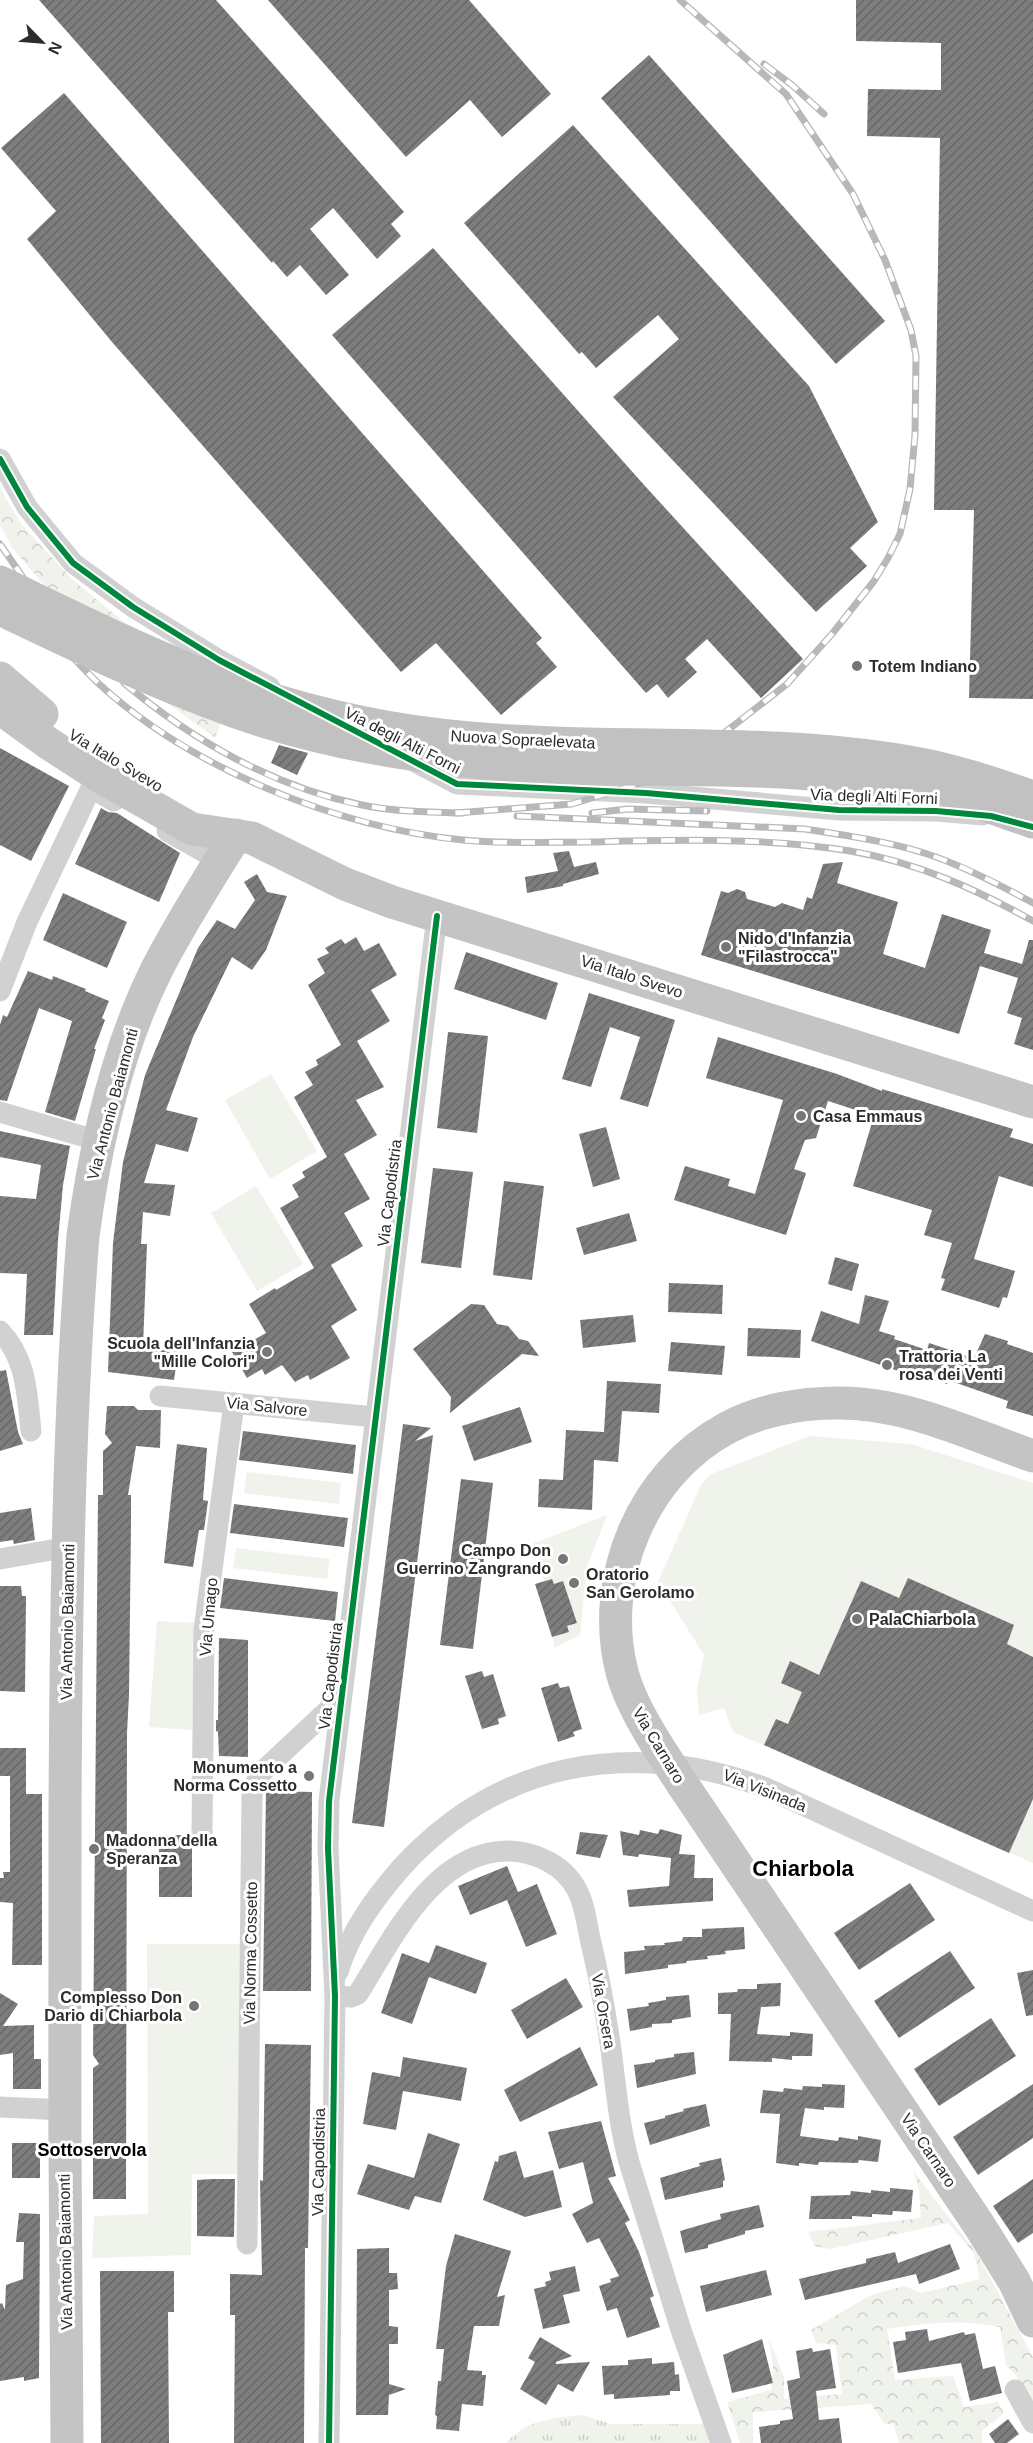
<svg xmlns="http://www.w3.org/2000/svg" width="1033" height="2443" viewBox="0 0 1033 2443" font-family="Arial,sans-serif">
<defs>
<pattern id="grass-tufts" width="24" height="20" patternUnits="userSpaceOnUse" patternTransform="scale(1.5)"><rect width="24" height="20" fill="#eff3eb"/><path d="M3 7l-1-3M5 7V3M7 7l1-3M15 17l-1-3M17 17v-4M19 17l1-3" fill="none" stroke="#cdd0ca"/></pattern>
<pattern id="forest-crowns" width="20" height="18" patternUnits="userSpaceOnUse" patternTransform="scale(1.5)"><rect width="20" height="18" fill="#eff3eb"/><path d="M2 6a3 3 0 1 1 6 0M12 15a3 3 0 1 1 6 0" fill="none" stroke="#cdd0ca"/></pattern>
<pattern id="building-hatch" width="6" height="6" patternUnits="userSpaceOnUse" patternTransform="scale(1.5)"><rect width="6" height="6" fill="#7d7d7d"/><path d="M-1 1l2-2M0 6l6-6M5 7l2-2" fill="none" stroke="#676767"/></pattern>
</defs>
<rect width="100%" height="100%" fill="#fff"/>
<path fill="url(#grass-tufts)" d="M584 2415 611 2424H706L710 2443H506C527 2419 554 2418 584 2415Z"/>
<g fill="url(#forest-crowns)">
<path d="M0 489 22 525 72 579 125 623 236 683 215 738 110 661 14 550 0 525Z"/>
<path d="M913 2171 976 2252 1033 2357V2409L1016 2375 1006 2365 1000 2327C962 2319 924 2323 887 2329L895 2380 953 2376 964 2407 998 2402 1004 2413 982 2431V2443H899L894 2425 884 2423 871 2404 753 2412V2443H740L727 2402 771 2390 773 2367 769 2339 784 2377V2399L842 2394 836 2345 816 2343 811 2330 871 2295 904 2286 921 2293 980 2279 974 2253 948 2223 830 2249 815 2246 808 2232 921 2218 919 2189Z"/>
</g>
<g fill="#eff3eb">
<path d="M271 1074 317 1151 270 1179 225 1100Z"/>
<path d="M256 1186 303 1264 257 1291 211 1213Z"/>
<path d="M810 1436 911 1444 1033 1483V1863L733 1732 724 1708 699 1715 697 1689 704 1655 658 1582 702 1483 711 1474Z"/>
<path d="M247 1472 341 1483 339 1504 244 1493Z"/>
<path d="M607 1515 587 1567 580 1635 555 1648 552 1637 568 1632 567 1626 576 1623 563 1581 554 1584 552 1579 544 1581 534 1543Z"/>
<path d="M236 1548 330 1559 327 1579 233 1568Z"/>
<path d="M157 1621 196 1623 192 1730 149 1727Z"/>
<path d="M147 1944H240L238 2174H192L191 2255 92 2258 94 2216 148 2214Z"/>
</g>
<g fill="url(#building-hatch)">
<path d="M39 0H216L404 212 391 224 401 236 377 259 333 208 310 229 349 275 326 295 300 265 287 277 273 261 272 263Z"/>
<path d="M268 0H469L551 94 502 137 470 100 406 157Z"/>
<path d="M856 0H1033V699L969 698 974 510H934L940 138 867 136 868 89 941 90V43L856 41Z"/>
<path d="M649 55 885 321 836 364 601 98Z"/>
<path d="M64 93 542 638 536 643 557 667 501 715 436 643 401 672 112 342 27 239 56 211 1 148Z"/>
<path d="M573 125 809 386 878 522 850 548 867 566 816 612 613 397 679 339 658 315 596 368 582 352 579 354 464 223Z"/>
<path d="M433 248 645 486 803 659 761 698 707 639 685 659 697 672 668 698 657 684 646 693 332 335Z"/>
<path d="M279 745 308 753 297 775 271 763Z"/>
<path d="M0 748 69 786 31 861 0 845Z"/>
<path d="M101 808 108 812 117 813 180 853 159 902 75 864Z"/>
<path d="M569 851 574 867 596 862 599 874 563 884V886L527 893 525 877 558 871 553 853Z"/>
<path d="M843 862 837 883 898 902 883 954 925 968 942 914 991 930 984 953 1022 964 1029 940H1033V1050L1014 1044 1022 1018 1007 1013 1018 978 980 966 959 1034 701 955 721 891 728 893 737 889 745 892 747 899 775 907 782 903 803 910 807 897 812 899 823 864Z"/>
<path d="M257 874 267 892 287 896 266 950 252 970 232 957 193 1037 166 1110 198 1118 188 1152 156 1144 144 1183 175 1185 170 1216 143 1212 141 1244H147L143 1347 178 1352 174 1380 108 1372 113 1243 123 1162 145 1075 198 948 217 920 235 929 255 900 244 882Z"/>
<path d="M63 893 127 922 107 968 43 940Z"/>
<path d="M356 937 364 951 379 943 397 975 371 990 390 1021 357 1041 384 1087 356 1100 377 1135 344 1154 370 1199 344 1213 363 1246 331 1265 357 1310 331 1326 350 1358 310 1380 308 1375 295 1382 282 1365 265 1375 262 1369 247 1378 232 1352 266 1333 249 1304 275 1288 276 1290 314 1268 280 1208 299 1197 292 1185 305 1177 302 1172 327 1157 294 1097 313 1085 305 1072 318 1065 316 1060 341 1045 308 985 325 973 317 959 329 953 325 948 341 939 345 944Z"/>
<path d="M466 952 558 983 546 1020 454 989Z"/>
<path d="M28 971 52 980 53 976 86 989 85 991 109 1001 102 1018 105 1020 94 1049H96L75 1121 45 1112 72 1021 39 1008 7 1101 0 1100V1025L3 1015 7 1017Z"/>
<path d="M589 993 675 1020 648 1107 620 1099 640 1037 610 1027 591 1087 562 1079Z"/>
<path d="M448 1032 488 1036 477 1133 437 1128Z"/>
<path d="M718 1037 837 1074 882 1091V1089L1013 1129 1010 1137 1033 1144V1187L999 1176 974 1259 1015 1271 1007 1298 1003 1297 999 1308 941 1290 945 1279 941 1278 952 1243 924 1235 932 1210 853 1186 874 1116 828 1101 816 1138 805 1140 794 1169 806 1173 786 1235 674 1200 685 1166 730 1179 728 1186 755 1194 783 1100 706 1078Z"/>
<path d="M606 1127 620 1179 593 1187 579 1134Z"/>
<path d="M0 1131 70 1146 63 1185 58 1240 53 1335H24L27 1274 0 1273V1196L36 1199 41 1165 0 1157Z"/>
<path d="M433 1168 473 1172 461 1268 421 1263Z"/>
<path d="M504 1181 544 1186 532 1280 493 1275Z"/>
<path d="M629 1213 637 1241 584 1255 576 1228Z"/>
<path d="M835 1257 859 1264 852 1291 828 1284Z"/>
<path d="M669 1283 723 1285 722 1314 668 1312Z"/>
<path d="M865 1295 889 1301 879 1331 895 1336 894 1339 927 1350 929 1343 974 1358 985 1334 1008 1341 1007 1344 1033 1353V1416L1006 1408 1008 1401 948 1380 947 1384 902 1368 901 1372 811 1341 821 1311 859 1324Z"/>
<path d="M471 1304 484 1305 497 1324 508 1326 519 1339 528 1341 539 1356 522 1354 450 1413 451 1397 413 1349Z"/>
<path d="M633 1315 636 1342 583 1348 580 1320Z"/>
<path d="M748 1328 801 1330 800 1358 747 1356Z"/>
<path d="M671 1342 725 1346 722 1375 668 1371Z"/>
<path d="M6 1370 18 1432 23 1444 0 1451V1371Z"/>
<path d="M607 1381 661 1384 659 1413 622 1411 618 1462 594 1460 592 1510 538 1507 539 1479 563 1480 566 1430 604 1432Z"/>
<path d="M107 1406H134L138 1410H161L160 1448 136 1446 128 1495H131V1524L129 1695 127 1733 126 2199H93V2068L99 2064 93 2055 98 1495H103V1451L112 1443 105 1434Z"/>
<path d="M520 1407 532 1442 474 1461 462 1426Z"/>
<path d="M403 1424 431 1428 415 1441 433 1435 384 1827 352 1823Z"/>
<path d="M243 1431 356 1445 353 1474 239 1460Z"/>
<path d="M177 1444 207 1448 203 1500 208 1501 204 1530H199L193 1567 164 1563Z"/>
<path d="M461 1479 493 1483 473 1649 440 1645Z"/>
<path d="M234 1504 348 1518 344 1547 230 1533Z"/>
<path d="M31 1508 35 1540 14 1544 13 1540 0 1542V1513Z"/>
<path d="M224 1578 338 1592 335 1621 220 1608Z"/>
<path d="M908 1578 1014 1625 1007 1644 1033 1657V1799L1009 1853 764 1745 776 1719 788 1724 802 1692 781 1683 790 1661 819 1675 861 1581 899 1598Z"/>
<path d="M552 1579 554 1584 563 1581 577 1623 567 1626 569 1632 552 1637 535 1584Z"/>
<path d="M0 1586H21L22 1596H26L25 1692 0 1691Z"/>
<path d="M219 1638 248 1640V1757L219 1756 218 1732 216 1731V1720H218Z"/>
<path d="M482 1671 484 1677 493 1674 506 1716 498 1719 499 1724 482 1729 465 1676Z"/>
<path d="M558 1683 560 1688 569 1686 582 1729 573 1732 575 1736 558 1742 541 1688Z"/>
<path d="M0 1748H26V1794H42V1965H12L13 1903 0 1902V1878H4L3 1872H10V1776H0Z"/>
<path d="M266 1791 312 1792 311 1991H263Z"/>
<path d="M660 1829 682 1835 679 1854 695 1855 694 1878H713V1901L629 1907 627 1890 669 1886 671 1858 639 1854 638 1857 623 1855 620 1831 639 1835 640 1830 658 1834Z"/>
<path d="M580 1832 608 1835 600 1858 576 1854Z"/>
<path d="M159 1835H189L192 1841V1897H159Z"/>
<path d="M507 1866 518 1892 537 1884 557 1934 526 1947 507 1900 470 1915 458 1886Z"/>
<path d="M910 1883 935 1920 859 1970 834 1933Z"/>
<path d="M744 1927 745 1949 725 1951 726 1954 707 1956 708 1959 687 1961 686 1963 668 1965V1968L625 1974 624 1952 645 1950 644 1946 665 1945 664 1943 682 1941 683 1937H702V1929Z"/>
<path d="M436 1945 487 1963 476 1994 429 1977 412 2024 381 2013 402 1953 429 1963Z"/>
<path d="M950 1951 975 1988 899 2038 874 2001Z"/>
<path d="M1033 1970V2015L1026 2016 1017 1973Z"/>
<path d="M566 1978 583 2007 527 2039 511 2010Z"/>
<path d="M781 1983 780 2006 761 2007 757 2034 790 2036V2032L813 2034 812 2056H792V2060L772 2058V2062L729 2061 731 2014H718V1993L737 1992 738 1989H757V1984Z"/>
<path d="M0 1993 18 2004 3 2026 34 2025V2059H41V2089H13V2053L0 2055Z"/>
<path d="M689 1995 691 2017 672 2020V2023L652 2024V2027L630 2031 627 2009 649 2006 648 2003 666 2000V1997Z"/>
<path d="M991 2018 1016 2056 939 2106 914 2069Z"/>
<path d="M265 2044 311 2045 308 2248H305L304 2443H234L235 2315H230V2274L262 2275 260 2180 263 2181Z"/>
<path d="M580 2047 598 2085 520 2122 504 2090Z"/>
<path d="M694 2052 696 2074 637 2088 634 2065 655 2062V2060L674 2057V2054Z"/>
<path d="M403 2057 467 2068 461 2101 403 2091 396 2130 363 2124 372 2072 400 2077Z"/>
<path d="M822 2084 845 2085 844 2108 824 2107V2110L805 2108 800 2136 838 2141 839 2137 858 2140V2136L881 2140 878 2162 859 2160 858 2163 819 2162 818 2165 799 2163V2166L776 2163 780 2114 760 2113 763 2090 783 2092 784 2088 802 2090 803 2086 822 2087Z"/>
<path d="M1033 2084V2138L978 2175 953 2137Z"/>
<path d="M706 2104 710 2126 650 2145 644 2123 665 2118V2116L684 2111 683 2109Z"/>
<path d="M601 2121 616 2176 608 2178 630 2220 625 2223 639 2252 654 2296 650 2298 660 2327 627 2338 617 2308 607 2311 599 2286 611 2282 610 2279 619 2276 599 2238 587 2243 572 2214 593 2203 583 2162 559 2169 548 2132Z"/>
<path d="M428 2133 460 2144 441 2203 415 2196 409 2210 357 2194 368 2164 414 2178Z"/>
<rect x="12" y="2143" width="28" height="35"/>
<path d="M516 2151 524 2178 553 2170 562 2207 525 2217 483 2200 495 2161 498 2162 499 2156Z"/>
<path d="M721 2158 725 2180 723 2181V2187L665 2200 660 2178 700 2166 699 2163Z"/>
<path d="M212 2179H235L234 2237 197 2236V2180Z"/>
<path d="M1033 2179V2233L1018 2243 993 2206Z"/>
<path d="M890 2188 913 2190 911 2212 893 2211 892 2215 872 2214V2217L852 2216V2219H809L811 2196 850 2195 851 2191 871 2193V2190L890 2192Z"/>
<path d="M759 2205 764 2227 745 2231V2234L708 2245V2248L685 2253 680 2231 721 2219 720 2214Z"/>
<path d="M19 2213 40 2214 39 2378 24 2381V2377L0 2381V2304L2 2303 5 2310 6 2285 23 2279 24 2242H16Z"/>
<path d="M455 2234 511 2251 497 2297 505 2295 499 2326H474L467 2370 482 2371V2375H486L483 2406 462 2404 459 2431 436 2429 437 2416 435 2415 438 2381H441L444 2349H436L446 2266Z"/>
<path d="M950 2244 960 2269 919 2284 916 2274 805 2300 799 2279 866 2263V2259L895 2252 898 2263Z"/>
<path d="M389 2248V2273H397L398 2289 389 2290V2326L398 2327V2344H389V2384L406 2389 389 2395 388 2415H356L357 2249Z"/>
<path d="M575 2266 580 2291 563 2295 570 2323 543 2329 534 2289 546 2286 545 2282 551 2280 549 2272Z"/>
<path d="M766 2270 772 2295 706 2312 700 2286Z"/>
<path d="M100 2271H174V2312H168L169 2443H101Z"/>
<path d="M927 2329 929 2341 964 2332 965 2335 975 2333 983 2369 995 2366 1002 2393 970 2401 961 2363 898 2373 893 2342 906 2340 905 2332Z"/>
<path d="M540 2337 572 2356 556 2362V2364L590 2362 573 2392 558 2384 546 2405 520 2389 535 2362 528 2358Z"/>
<path d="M762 2339 773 2383 732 2393 723 2355Z"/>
<path d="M812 2348 813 2352 830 2349 836 2388 816 2391 819 2420 839 2418 842 2443H761L759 2427 780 2424V2421L793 2419 787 2381 800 2378 796 2351Z"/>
<path d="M652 2358V2364L674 2362 675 2375 679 2374 680 2391H670V2395L614 2399V2394L604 2395 602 2366 628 2365V2360Z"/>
<path d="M1008 2419 1019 2434 1007 2443H995L989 2434Z"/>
</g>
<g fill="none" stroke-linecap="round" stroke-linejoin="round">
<g stroke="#d1d1d1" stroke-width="21">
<path d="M0 459 27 507 73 563 133 607 219 660 270 687"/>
<path d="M415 762 457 784 646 793 839 810 936 811 983 815"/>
<path d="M167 831 220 861"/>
<path d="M0 991 27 922 91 788 114 801"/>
<path d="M0 1112 99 1141"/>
<path d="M0 1331C27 1359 27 1395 31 1431"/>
<path d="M160 1396 375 1417"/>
<path d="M0 1559 69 1547"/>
<path d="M202 1834 204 1630 234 1403"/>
<path d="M338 1972C350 1932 374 1899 401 1868 499 1760 632 1738 766 1788L1033 1911"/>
<path d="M335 1996 351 1997 358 1994C392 1940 434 1850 509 1851 536 1852 564 1865 577 1890 586 1907 587 1928 592 1947 600 1981 606 2015 611 2050 616 2088 619 2125 629 2162L681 2330 721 2443"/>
<path d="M0 2107 64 2110"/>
<path d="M247 2244 252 1795 256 1782 265 1769 341 1698"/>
<path d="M1015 2390 1033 2423"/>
<path d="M329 2443 335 1996 328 1848 329 1801 437 916"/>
</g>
<g stroke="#c4c4c4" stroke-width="33">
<path d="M0 678 42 714"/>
<path d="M0 708 48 743 99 776 192 829 252 838 345 884 392 902 1033 1102"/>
<path d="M657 1745C643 1722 629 1698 622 1672 598 1578 643 1473 727 1428 760 1410 801 1403 837 1403 905 1402 970 1434 1033 1456"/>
<path d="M683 1785 979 2225 1014 2281 1033 2321"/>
<path d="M67 2443C65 2233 64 2022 65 1812 66 1620 68 1427 83 1236 95 1145 116 1051 157 969 181 922 209 879 236 835"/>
</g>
<defs>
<g id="rail">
<path d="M764 64 792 85 824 114"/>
<path d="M0 544 24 579"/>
<path d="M31 611C53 635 74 660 98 683 190 768 338 828 463 840 505 844 547 842 589 842 676 840 764 837 850 851 916 862 976 889 1033 921"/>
<path d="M124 683C192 740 274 787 362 805 396 812 429 812 463 813"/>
<path d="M456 813 572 804 641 783 692 758 787 684 832 634 874 581 888 558 900 534 910 489 915 435 916 356 911 330 885 260 853 194 786 94 680 0"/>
<path d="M592 813 628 809 707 811"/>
<path d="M517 816 805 829C849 836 894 842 936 857 969 869 1002 886 1033 903"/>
</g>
</defs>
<use href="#rail" stroke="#b8b8b8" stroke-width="7"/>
<use href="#rail" stroke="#fff" stroke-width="4.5" stroke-dasharray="14" stroke-linecap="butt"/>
<path stroke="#c4c4c4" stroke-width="33" d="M657 1745 683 1785"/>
<g stroke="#c1c1c1" stroke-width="33">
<path d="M0 582C80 621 161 661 245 691 317 715 395 732 470 738 616 751 764 737 909 762 951 769 993 783 1033 797"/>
<path d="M0 609C77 646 155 683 236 712 310 738 388 753 466 761 588 775 712 764 835 776 874 779 914 785 951 795 979 802 1006 813 1033 822"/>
</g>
<defs>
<g id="cycleway">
<path d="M0 459 27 507 73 563 133 607 219 660 457 784 646 793 839 810 936 811 991 816 1033 827"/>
<path d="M329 2443 335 1996 328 1848 329 1801 437 916"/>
</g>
</defs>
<use href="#cycleway" stroke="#fff" stroke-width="10"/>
<use href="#cycleway" stroke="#00873e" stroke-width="6"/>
</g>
<g fill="#767676" stroke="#fff" stroke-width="2">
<circle cx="857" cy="666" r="6"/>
<circle cx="726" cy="947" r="6"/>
<circle cx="801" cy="1116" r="6"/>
<circle cx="267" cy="1352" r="6"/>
<circle cx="887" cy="1365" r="6"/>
<circle cx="563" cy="1559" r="6"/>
<circle cx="574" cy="1583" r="6"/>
<circle cx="857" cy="1619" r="6"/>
<circle cx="309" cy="1776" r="6"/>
<circle cx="94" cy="1849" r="6"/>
<circle cx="194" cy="2006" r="6"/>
</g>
<g text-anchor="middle" stroke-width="6" stroke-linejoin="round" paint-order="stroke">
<g font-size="16" font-weight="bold" fill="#2c2c2c" stroke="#fff" text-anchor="start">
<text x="869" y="672">Totem Indiano</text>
<text x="738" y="944">Nido d'Infanzia<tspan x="738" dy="18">"Filastrocca"</tspan></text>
<text x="813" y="1122">Casa Emmaus</text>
<text x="255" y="1349" text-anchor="end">Scuola dell'Infanzia<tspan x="255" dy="18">"Mille Colori"</tspan></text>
<text x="899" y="1362">Trattoria La<tspan x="899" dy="18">rosa dei Venti</tspan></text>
<text x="551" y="1556" text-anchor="end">Campo Don<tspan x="551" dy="18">Guerrino Zangrando</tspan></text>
<text x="586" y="1580">Oratorio<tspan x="586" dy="18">San Gerolamo</tspan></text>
<text x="869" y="1625">PalaChiarbola</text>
<text x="297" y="1773" text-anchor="end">Monumento a<tspan x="297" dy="18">Norma Cossetto</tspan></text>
<text x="106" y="1846">Madonna della<tspan x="106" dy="18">Speranza</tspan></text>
<text x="182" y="2003" text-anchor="end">Complesso Don<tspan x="182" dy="18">Dario di Chiarbola</tspan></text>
</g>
<g font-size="16" fill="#2c2c2c" stroke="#fff">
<text transform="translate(523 739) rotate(3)" y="6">Nuova Sopraelevata</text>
<text transform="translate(403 740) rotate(27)" y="6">Via degli Alti Forni</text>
<text transform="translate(116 760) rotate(31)" y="6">Via Italo Svevo</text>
<text transform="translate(874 796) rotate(2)" y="6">Via degli Alti Forni</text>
<text transform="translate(632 976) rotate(18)" y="6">Via Italo Svevo</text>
<text transform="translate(112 1104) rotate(-75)" y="6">Via Antonio Baiamonti</text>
<text transform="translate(389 1193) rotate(-83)" y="6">Via Capodistria</text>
<text transform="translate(267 1406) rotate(6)" y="6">Via Salvore</text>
<text transform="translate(208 1617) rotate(-85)" y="6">Via Umago</text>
<text transform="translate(67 1622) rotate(-89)" y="6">Via Antonio Baiamonti</text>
<text transform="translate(330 1676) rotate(-83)" y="6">Via Capodistria</text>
<text transform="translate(659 1745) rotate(59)" y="6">Via Carnaro</text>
<text transform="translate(765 1790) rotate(22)" y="6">Via Visinada</text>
<text transform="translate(250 1953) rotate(-89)" y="6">Via Norma Cossetto</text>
<text transform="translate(604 2011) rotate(80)" y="6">Via Orsera</text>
<text transform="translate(929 2150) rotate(56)" y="6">Via Carnaro</text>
<text transform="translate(318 2162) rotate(-89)" y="6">Via Capodistria</text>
<text transform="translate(65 2252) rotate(-91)" y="6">Via Antonio Baiamonti</text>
</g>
<g font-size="18" font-weight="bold" fill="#000" stroke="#fff">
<text x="92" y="2156">Sottoservola</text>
</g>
<g font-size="22" font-weight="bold" fill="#000" stroke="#fff">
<text x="803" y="1876">Chiarbola</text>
</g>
</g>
<g transform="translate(42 42) rotate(115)" stroke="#ffffff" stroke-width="4.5" paint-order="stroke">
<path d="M0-4.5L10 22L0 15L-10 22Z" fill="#2c2c2c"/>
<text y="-9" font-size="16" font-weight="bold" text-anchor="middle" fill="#2c2c2c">N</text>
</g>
</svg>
